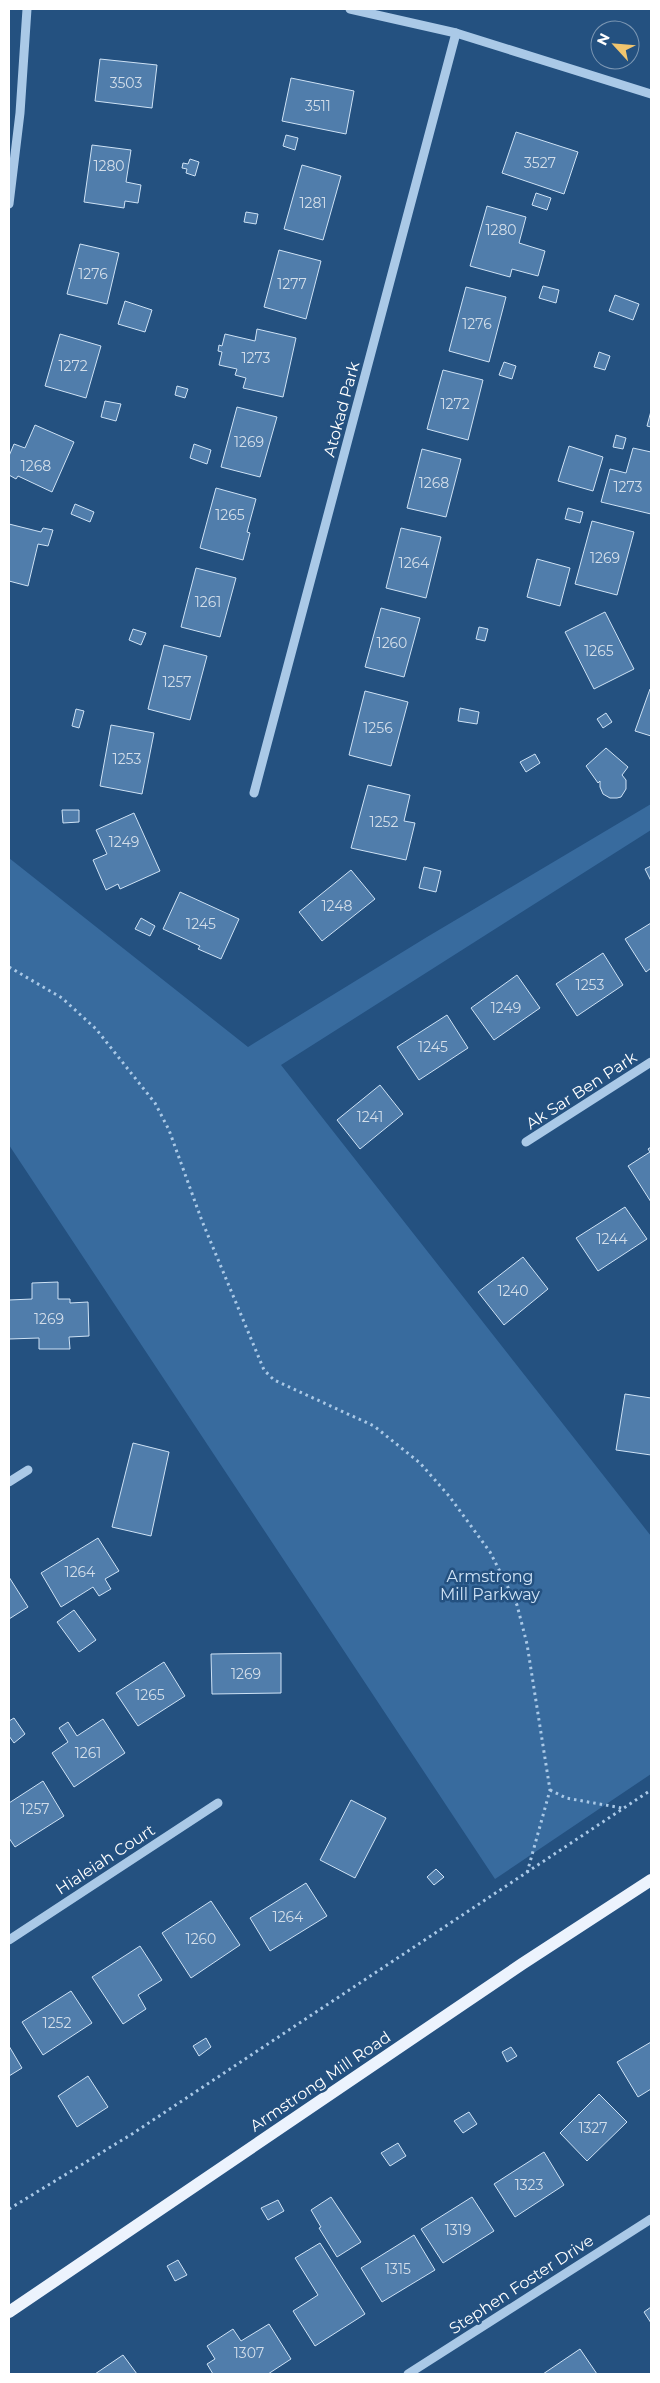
<svg xmlns="http://www.w3.org/2000/svg" width="660" height="2383" viewBox="0 0 660 2383" font-family="Montserrat,sans-serif">
<rect width="100%" height="100%" fill="#245180"/>
<path fill="#386b9e" d="M651 804V830L281 1065 651 1536V1774L495 1879 9 1145V858L248 1047 427 937Z"/>
<g fill="#507dab" stroke="#cee2f5">
<path d="M100 59 157 65 152 108 95 101Z"/>
<path d="M291 78 354 91 346 134 282 121Z"/>
<path d="M516 132 578 152 564 194 502 173Z"/>
<path d="M286 135 298 138 295 150 283 146Z"/>
<path d="M92 145 131 150 126 182 141 185 138 203 125 201 124 208 84 202Z"/>
<path d="M190 159 199 162 195 176 186 173 187 169 182 168 183 163 188 164Z"/>
<path d="M302 165 341 176 323 240 284 229Z"/>
<path d="M536 193 551 198 547 210 532 205Z"/>
<path d="M487 206 526 217 519 243 545 251 538 276 512 269 510 277 470 266Z"/>
<path d="M246 212 258 214 256 224 244 222Z"/>
<path d="M80 244 119 253 107 304 67 294Z"/>
<path d="M279 250 321 261 306 319 264 307Z"/>
<path d="M543 286 559 290 556 303 539 298Z"/>
<path d="M466 287 506 297 489 362 449 351Z"/>
<path d="M615 295 639 304 633 320 609 311Z"/>
<path d="M125 301 152 310 145 332 118 324Z"/>
<path d="M257 329 296 338 283 397 243 388 246 378 235 375 237 369 219 365 222 352 218 351 219 345 222 346 225 334 255 341Z"/>
<path d="M60 334 101 346 86 398 45 386Z"/>
<path d="M599 352 610 356 605 370 594 367Z"/>
<path d="M504 362 516 366 512 379 499 375Z"/>
<path d="M443 370 483 380 468 440 427 429Z"/>
<path d="M177 386 188 389 185 398 175 395Z"/>
<path d="M105 401 121 404 116 421 101 417Z"/>
<path d="M237 407 277 417 260 477 221 467Z"/>
<path d="M651 411V427L647 426Z"/>
<path d="M35 425 74 442 52 492 18 476 16 479 9 475V456L14 444 25 448Z"/>
<path d="M616 435 626 438 623 449 613 447Z"/>
<path d="M194 444 211 450 207 464 190 458Z"/>
<path d="M569 446 603 457 593 491 558 481Z"/>
<path d="M633 448 651 452V514L601 502 610 469 626 473Z"/>
<path d="M422 449 461 459 446 517 407 508Z"/>
<path d="M216 488 256 499 247 532 250 533 243 560 200 548Z"/>
<path d="M75 504 94 512 90 522 71 514Z"/>
<path d="M568 508 583 512 580 523 565 519Z"/>
<path d="M592 521 634 532 617 595 575 584Z"/>
<path d="M9 524 41 532 43 528 53 530 48 546 38 544 28 586 9 581Z"/>
<path d="M401 528 441 537 426 598 386 588Z"/>
<path d="M537 559 570 568 560 606 527 597Z"/>
<path d="M196 568 236 578 220 637 181 627Z"/>
<path d="M381 608 420 618 404 677 365 667Z"/>
<path d="M605 612 634 669 594 689 565 632Z"/>
<path d="M479 627 488 629 485 641 476 639Z"/>
<path d="M133 629 146 633 141 645 129 640Z"/>
<path d="M164 645 207 656 190 720 148 709Z"/>
<path d="M650 689 651 690V736L635 731Z"/>
<path d="M365 691 408 702 391 766 349 755Z"/>
<path d="M460 708 479 712 477 724 458 721Z"/>
<path d="M76 709 84 711 79 728 72 726Z"/>
<path d="M606 713 612 722 603 728 597 719Z"/>
<path d="M111 725 154 733 142 794 100 786Z"/>
<path d="M606 748 628 767 622 775 626 780V789L621 797 617 798H610L603 794 600 787V781L598 783 586 766Z"/>
<path d="M535 754 540 763 526 772 520 762Z"/>
<path d="M368 785 410 795 404 821 415 823 406 860 351 848Z"/>
<path d="M62 810H79V822L63 823Z"/>
<path d="M134 813 160 871 120 889 118 884 106 890 93 860 107 854 96 830Z"/>
<path d="M651 866V881L645 869Z"/>
<path d="M424 867 441 871 436 892 419 888Z"/>
<path d="M351 870 375 899 322 941 299 912Z"/>
<path d="M180 892 239 919 221 959 198 949 200 946 163 929Z"/>
<path d="M141 918 155 926 150 936 135 929Z"/>
<path d="M651 923V968L646 972 625 939Z"/>
<path d="M603 953 623 985 577 1016 556 984Z"/>
<path d="M517 975 540 1008 494 1040 471 1008Z"/>
<path d="M447 1015 468 1048 419 1080 397 1047Z"/>
<path d="M380 1085 403 1114 360 1149 337 1120Z"/>
<path d="M651 1147V1202L628 1166 650 1152 648 1149Z"/>
<path d="M625 1207 647 1239 598 1271 576 1238Z"/>
<path d="M523 1257 548 1289 504 1325 478 1292Z"/>
<path d="M58 1282V1299H70V1303L88 1302 89 1336 69 1337 70 1349H39V1338L9 1339V1300L32 1299V1283Z"/>
<path d="M625 1394 651 1398V1455L616 1450Z"/>
<path d="M133 1443 169 1452 151 1536 112 1527Z"/>
<path d="M98 1538 119 1571 105 1579 111 1589 99 1596 93 1587 61 1607 41 1573Z"/>
<path d="M9 1577 28 1607 9 1619Z"/>
<path d="M74 1610 96 1640 79 1652 57 1622Z"/>
<path d="M281 1653V1693L212 1694 211 1654Z"/>
<path d="M164 1662 185 1696 138 1726 116 1693Z"/>
<path d="M14 1718 25 1734 14 1743 9 1736V1721Z"/>
<path d="M103 1719 125 1753 74 1787 52 1753 68 1742 59 1728 68 1722 77 1736Z"/>
<path d="M43 1781 64 1816 15 1847 9 1838V1803Z"/>
<path d="M351 1800 386 1818 355 1878 320 1860Z"/>
<path d="M436 1869 444 1877 434 1885 427 1877Z"/>
<path d="M306 1883 327 1916 270 1951 250 1918Z"/>
<path d="M211 1901 240 1945 191 1978 162 1933Z"/>
<path d="M140 1946 162 1980 138 1995 146 2009 123 2024 92 1977Z"/>
<path d="M71 1991 92 2023 43 2055 22 2022Z"/>
<path d="M206 2038 211 2047 199 2056 193 2046Z"/>
<path d="M651 2042V2089L638 2097 617 2062Z"/>
<path d="M9 2046 22 2068 9 2076Z"/>
<path d="M511 2047 517 2056 507 2062 502 2052Z"/>
<path d="M88 2076 108 2107 77 2127 58 2096Z"/>
<path d="M599 2094 627 2122 587 2161 560 2133Z"/>
<path d="M469 2112 477 2124 463 2133 454 2121Z"/>
<path d="M398 2143 406 2156 390 2166 381 2153Z"/>
<path d="M544 2152 564 2185 515 2217 494 2184Z"/>
<path d="M331 2197 361 2242 337 2257 319 2228 321 2227 311 2210Z"/>
<path d="M472 2197 494 2231 443 2263 421 2229Z"/>
<path d="M278 2200 284 2211 268 2220 261 2208Z"/>
<path d="M414 2235 435 2270 382 2302 361 2268Z"/>
<path d="M320 2243 365 2314 315 2346 293 2311 318 2295 295 2258Z"/>
<path d="M178 2260 187 2275 175 2281 167 2266Z"/>
<path d="M651 2307V2323L644 2312Z"/>
<path d="M269 2324 291 2359 268 2374H213L207 2364 215 2359 207 2346 233 2329 241 2341Z"/>
<path d="M580 2349 597 2374H543Z"/>
<path d="M123 2355 137 2374H95Z"/>
</g>
<g fill="none" stroke-linecap="round" stroke-linejoin="round">
<g stroke="#aac9e7" stroke-width="3" stroke-dasharray="2.5 4" stroke-linecap="butt">
<path d="M9 967 62 998 96 1029 155 1103 169 1130 202 1221 264 1370 274 1380 374 1426 420 1463 449 1496 490 1552 517 1605 527 1644 550 1790 527 1873"/>
<path d="M550 1790 566 1798 622 1808"/>
<path d="M9 2209 132 2134 651 1790"/>
</g>
<g stroke="#aac9e7" stroke-width="9">
<path d="M350 9 456 33 651 94"/>
<path d="M9 204 20 113 27 9"/>
<path d="M254 793 456 33"/>
<path d="M526 1142 651 1062"/>
<path d="M9 1482 28 1470"/>
<path d="M9 1940 218 1803"/>
<path d="M408 2374 651 2219"/>
</g>
<path stroke="#ecf3fd" stroke-width="12" d="M9 2312 522 1964 651 1880"/>
</g>
<g text-anchor="middle" stroke-width="5" stroke-linejoin="round" paint-order="stroke">
<g font-size="14" fill="#d3deea">
<text x="126" y="88">3503</text>
<text x="318" y="111">3511</text>
<text x="540" y="168">3527</text>
<text x="109" y="171">1280</text>
<text x="313" y="208">1281</text>
<text x="501" y="235">1280</text>
<text x="93" y="279">1276</text>
<text x="292" y="289">1277</text>
<text x="477" y="329">1276</text>
<text x="256" y="363">1273</text>
<text x="73" y="371">1272</text>
<text x="455" y="409">1272</text>
<text x="249" y="447">1269</text>
<text x="36" y="471">1268</text>
<text x="434" y="488">1268</text>
<text x="628" y="492">1273</text>
<text x="230" y="520">1265</text>
<text x="605" y="563">1269</text>
<text x="414" y="568">1264</text>
<text x="208" y="607">1261</text>
<text x="392" y="648">1260</text>
<text x="599" y="656">1265</text>
<text x="177" y="687">1257</text>
<text x="378" y="733">1256</text>
<text x="127" y="764">1253</text>
<text x="384" y="827">1252</text>
<text x="124" y="847">1249</text>
<text x="337" y="911">1248</text>
<text x="201" y="929">1245</text>
<text x="590" y="990">1253</text>
<text x="506" y="1013">1249</text>
<text x="433" y="1052">1245</text>
<text x="370" y="1122">1241</text>
<text x="612" y="1244">1244</text>
<text x="513" y="1296">1240</text>
<text x="49" y="1324">1269</text>
<text x="80" y="1577">1264</text>
<text x="246" y="1679">1269</text>
<text x="150" y="1700">1265</text>
<text x="88" y="1758">1261</text>
<text x="35" y="1814">1257</text>
<text x="288" y="1922">1264</text>
<text x="201" y="1944">1260</text>
<text x="57" y="2028">1252</text>
<text x="593" y="2133">1327</text>
<text x="529" y="2190">1323</text>
<text x="458" y="2235">1319</text>
<text x="398" y="2274">1315</text>
<text x="249" y="2358">1307</text>
</g>
<g font-size="16" fill="#fff" stroke="#245180">
<text transform="translate(341 409) rotate(-75)" y="6">Atokad Park</text>
<text transform="translate(581 1090) rotate(-33)" y="6">Ak Sar Ben Park</text>
<text transform="translate(105 1859) rotate(-33)" y="6">Hialeiah Court</text>
<text transform="translate(320 2081) rotate(-34)" y="6">Armstrong Mill Road</text>
<text transform="translate(521 2284) rotate(-33)" y="6">Stephen Foster Drive</text>
</g>
<g font-size="16" fill="#cee2f5" stroke="#245180">
<text x="490" y="1582">Armstrong<tspan x="490" dy="18">Mill Parkway</tspan></text>
</g>
</g>
<rect width="660" height="2383" fill="none" stroke="#ffffff" stroke-width="20"/>
<g transform="translate(615 45) rotate(296)"><circle r="24" fill="#245180" stroke="#7c97b3"/>
<path d="M0-4L9 19L0 12L-9 19Z" fill="#f1c56e"/>
<text y="-8" font-size="14" font-weight="bold" text-anchor="middle" fill="#ffffff">N</text>
</g>
</svg>
